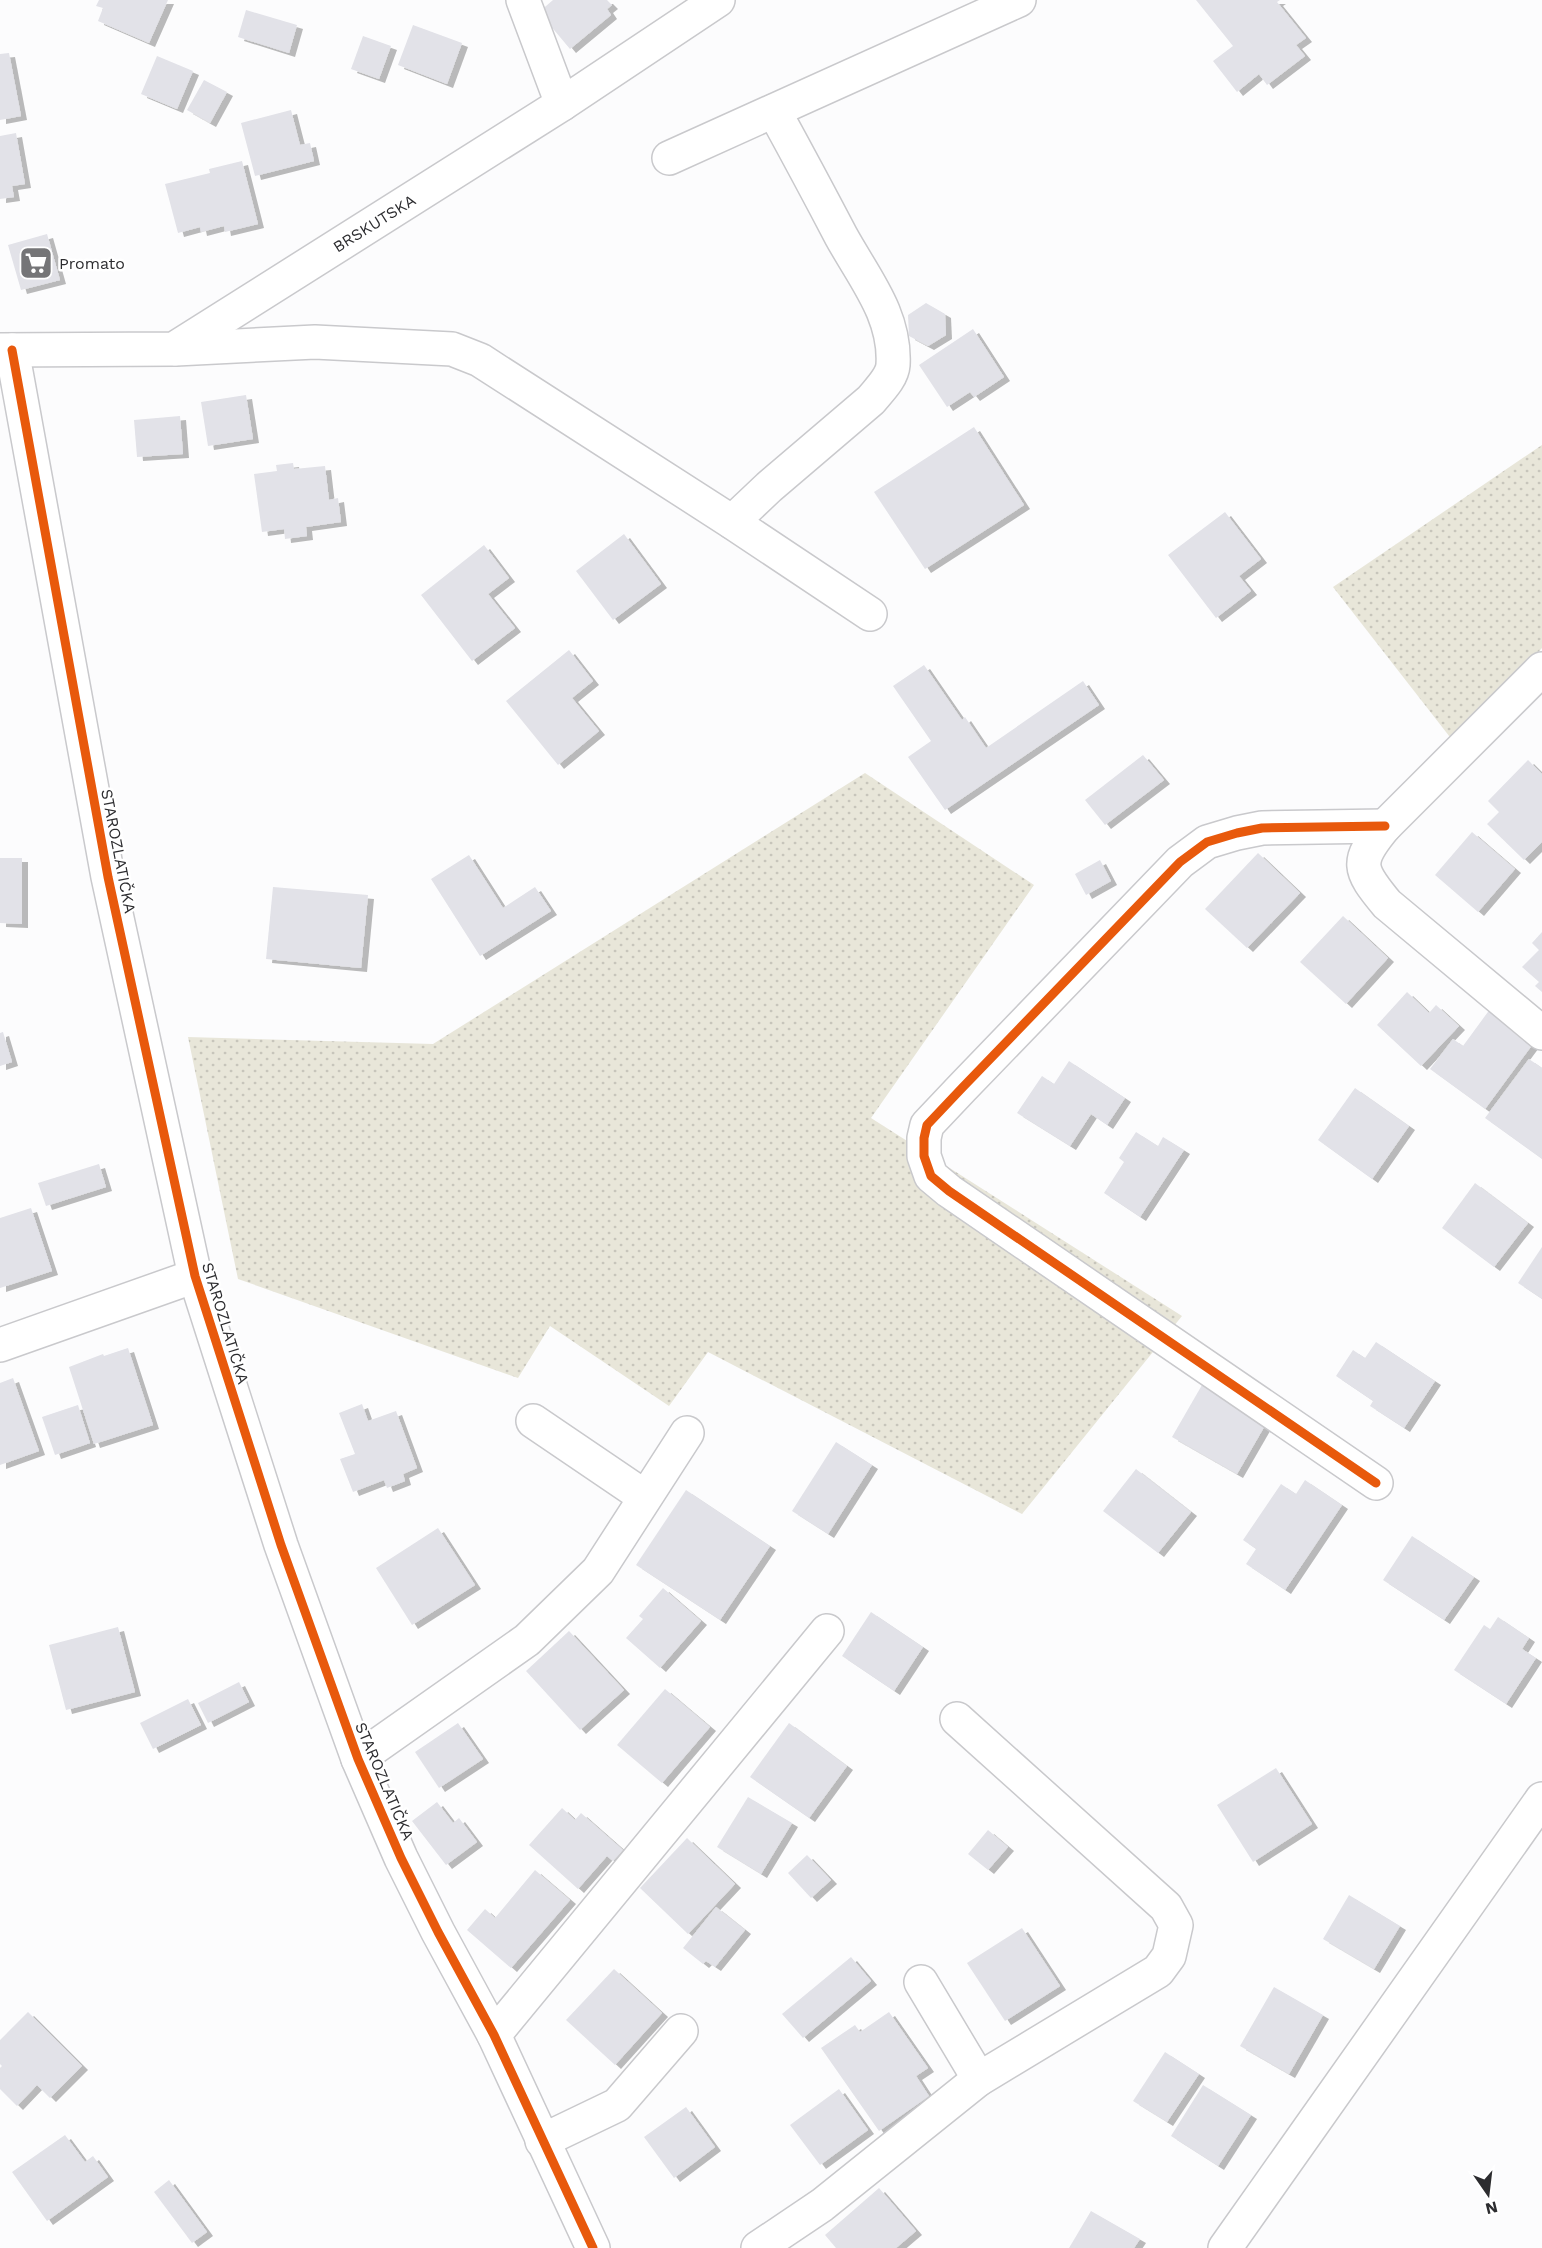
<svg xmlns="http://www.w3.org/2000/svg" width="1542" height="2248" viewBox="0 0 1542 2248" font-family="'Work Sans',sans-serif">
<defs>
<pattern id="grass-dots" width="8" height="8" patternUnits="userSpaceOnUse" patternTransform="scale(1.5)"><rect width="8" height="8" fill="#e8e6d9"/><path d="M2 2h.1M6 6h.1" fill="none" stroke="#c7c5bb" stroke-width="1.8" stroke-linecap="round"/></pattern>
<filter id="shadow"><feDropShadow dx="6" dy="4" stdDeviation="0" flood-color="#0004"/></filter>
</defs>
<rect width="100%" height="100%" fill="#fcfcfd"/>
<g fill="url(#grass-dots)">
<path d="M1542 445V648L1453 741 1333 587Z"/>
<path d="M865 773 1034 885 871 1118 1182 1316 1022 1514 708 1352 669 1406 550 1326 518 1378 238 1279 188 1037 433 1044Z"/>
</g>
<g fill="#e2e2e8" filter="url(#shadow)">
<path d="M99 0H168L149 43 98 21 103 8 96 6Z"/>
<path d="M553 0H607L612 5 607 9 611 15 570 49 539 12Z"/>
<path d="M1196 0H1280L1277 2 1306 38 1296 45 1305 56 1267 85 1259 74 1237 92 1213 61 1233 46Z"/>
<path d="M246 10 297 25 289 53 238 37Z"/>
<path d="M413 25 462 43 447 84 398 65Z"/>
<path d="M363 36 391 46 379 79 351 69Z"/>
<path d="M9 53 21 116 0 120V54Z"/>
<path d="M157 56 193 71 177 109 141 94Z"/>
<path d="M204 80 227 92 210 123 187 110Z"/>
<path d="M291 110 300 145 310 143 314 161 255 176 241 123Z"/>
<path d="M16 133 25 184 12 186 14 197 0 199V136Z"/>
<path d="M242 161 258 224 225 232 224 226 201 232 200 227 178 233 165 184 210 173 209 169Z"/>
<path d="M47 234 60 280 21 290 8 245Z"/>
<path d="M926 303 945 314 946 335 928 346 909 336 908 315Z"/>
<path d="M973 329 1004 377 974 397 970 392 947 407 919 365Z"/>
<path d="M246 395 253 439 208 446 201 402Z"/>
<path d="M180 416 183 454 137 457 134 420Z"/>
<path d="M974 427 1024 505 925 569 874 492Z"/>
<path d="M293 463 294 469 325 466 329 500 338 498 341 522 306 527 307 536 285 539 284 529 262 532 254 474 277 471 276 465Z"/>
<path d="M1225 512 1261 559 1239 576 1251 591 1216 618 1168 555Z"/>
<path d="M624 534 661 584 613 620 576 571Z"/>
<path d="M484 545 509 578 488 594 515 628 472 661 421 595Z"/>
<path d="M569 650 593 681 572 698 599 731 558 765 506 701Z"/>
<path d="M924 665 962 720 965 717 986 748 1083 681 1099 705 945 810 908 757 931 741 893 686Z"/>
<path d="M1143 755 1164 780 1105 825 1085 800Z"/>
<path d="M1528 760 1542 774V842L1524 860 1487 824 1499 812 1488 801Z"/>
<path d="M1472 832 1515 869 1478 912 1435 875Z"/>
<path d="M1258 853 1300 893 1247 948 1205 909Z"/>
<path d="M469 855 503 908 535 887 551 911 480 956 431 879Z"/>
<path d="M0 858H22V924L0 923Z"/>
<path d="M1100 860 1111 881 1086 895 1075 874Z"/>
<path d="M273 887 368 895 361 968 266 959Z"/>
<path d="M1343 916 1388 958 1346 1004 1300 962Z"/>
<path d="M1542 932V992L1535 986 1539 982 1522 967 1539 950 1532 943Z"/>
<path d="M1407 992 1429 1013 1436 1005 1459 1026 1421 1066 1377 1025Z"/>
<path d="M1493 1005 1538 1037 1485 1109 1430 1069 1453 1039 1463 1046Z"/>
<path d="M3 1032 12 1062 0 1066V1033Z"/>
<path d="M1529 1059 1542 1068V1159L1485 1118Z"/>
<path d="M1069 1061 1125 1098 1107 1125 1091 1114 1070 1146 1017 1113 1042 1076 1054 1084Z"/>
<path d="M1355 1088 1409 1126 1372 1179 1318 1140Z"/>
<path d="M1136 1132 1158 1146 1163 1137 1184 1150 1140 1217 1104 1193 1124 1162 1119 1158Z"/>
<path d="M99 1164 106 1187 46 1206 38 1183Z"/>
<path d="M1475 1183 1528 1223 1494 1267 1442 1228Z"/>
<path d="M31 1208 52 1271 0 1288V1218Z"/>
<path d="M1542 1247V1299L1518 1283Z"/>
<path d="M1376 1342 1435 1381 1404 1428 1370 1406 1373 1401 1336 1376 1353 1350 1365 1358Z"/>
<path d="M128 1348 153 1425 94 1444 69 1367 103 1354 104 1356Z"/>
<path d="M13 1378 39 1451 0 1465V1383Z"/>
<path d="M1202 1385 1267 1422 1237 1474 1172 1437Z"/>
<path d="M362 1404 368 1421 396 1411 417 1468 403 1474 405 1481 387 1488 384 1480 353 1492 340 1459 355 1454 339 1413Z"/>
<path d="M78 1405 90 1443 55 1455 42 1417Z"/>
<path d="M836 1442 872 1465 828 1534 792 1511Z"/>
<path d="M1136 1469 1191 1512 1158 1553 1103 1511Z"/>
<path d="M1305 1480 1342 1505 1285 1590 1246 1564 1256 1549 1243 1540 1281 1484 1296 1494Z"/>
<path d="M686 1490 770 1546 720 1620 636 1565Z"/>
<path d="M438 1528 475 1585 412 1625 376 1568Z"/>
<path d="M1412 1536 1474 1577 1444 1620 1383 1580Z"/>
<path d="M663 1588 701 1621 660 1668 626 1638 643 1619 639 1616Z"/>
<path d="M871 1612 923 1647 894 1691 842 1656Z"/>
<path d="M1498 1617 1529 1638 1522 1649 1536 1658 1506 1704 1454 1670 1484 1625 1490 1629Z"/>
<path d="M118 1627 135 1692 66 1710 49 1645Z"/>
<path d="M569 1631 624 1690 580 1730 526 1671Z"/>
<path d="M239 1682 249 1702 208 1723 198 1703Z"/>
<path d="M665 1689 710 1727 662 1783 617 1745Z"/>
<path d="M188 1699 201 1725 153 1749 140 1723Z"/>
<path d="M458 1723 483 1759 439 1788 415 1752Z"/>
<path d="M789 1723 847 1766 809 1818 750 1777Z"/>
<path d="M1276 1768 1312 1824 1253 1862 1217 1805Z"/>
<path d="M748 1797 792 1823 761 1874 717 1847Z"/>
<path d="M437 1802 453 1823 459 1818 477 1842 446 1865 412 1821Z"/>
<path d="M562 1808 575 1820 581 1813 623 1850 613 1861 607 1856 578 1889 529 1845Z"/>
<path d="M988 1830 1008 1847 988 1870 968 1854Z"/>
<path d="M687 1838 735 1884 688 1934 640 1888Z"/>
<path d="M807 1855 831 1880 811 1898 788 1873Z"/>
<path d="M535 1870 570 1900 511 1968 467 1930 485 1909 495 1918Z"/>
<path d="M1349 1895 1400 1926 1374 1969 1323 1939Z"/>
<path d="M716 1907 745 1930 715 1967 706 1961 703 1964 683 1948Z"/>
<path d="M1022 1928 1060 1986 1005 2021 967 1963Z"/>
<path d="M851 1957 871 1981 803 2038 782 2014Z"/>
<path d="M614 1969 662 2013 615 2065 566 2020Z"/>
<path d="M1274 1987 1323 2015 1289 2074 1240 2046Z"/>
<path d="M28 2012 82 2066 50 2098 37 2085 17 2106 0 2089V2068L2 2066 0 2064V2040Z"/>
<path d="M889 2012 928 2068 916 2076 929 2096 879 2131 821 2048 855 2025 860 2032Z"/>
<path d="M1165 2052 1199 2074 1167 2122 1133 2101Z"/>
<path d="M1203 2085 1251 2115 1218 2166 1171 2136Z"/>
<path d="M839 2089 868 2130 820 2165 790 2125Z"/>
<path d="M686 2107 715 2147 674 2178 644 2137Z"/>
<path d="M65 2135 85 2162 93 2156 108 2177 47 2221 12 2172Z"/>
<path d="M169 2180 207 2232 192 2243 154 2192Z"/>
<path d="M879 2188 916 2231 896 2248H836L825 2235Z"/>
<path d="M1091 2211 1140 2239 1134 2248H1069Z"/>
</g>
<g fill="none" stroke-linecap="round" stroke-linejoin="round">
<defs>
<g id="minor">
<path d="M523 0 562 104"/>
<path d="M669 158 1019 0"/>
<path d="M176 349 315 342 452 349 480 360 732 522 870 614"/>
<path d="M0 350 174 349 562 104 718 0"/>
<path d="M12 350 108 877 195 1276 281 1545 358 1759 401 1858 438 1932 494 2035 593 2248"/>
<path d="M732 522 769 487 871 400C879 390 892 378 893 365 896 315 864 278 841 236 819 194 797 153 774 111"/>
<path d="M1542 669 1385 826C1355 862 1358 869 1387 904L1542 1033"/>
<path d="M0 1345 195 1276"/>
<path d="M533 1421 645 1497"/>
<path d="M1376 1483 949 1191 931 1176 924 1156V1138L927 1125 962 1088 1180 862 1207 842 1237 833 1262 828 1385 826"/>
<path d="M358 1759 527 1640 598 1571 687 1433"/>
<path d="M921 1982 979 2079"/>
<path d="M494 2035 827 1631"/>
<path d="M542 2141 617 2105 681 2031"/>
<path d="M758 2248 822 2205 979 2079 1158 1971 1169 1956 1176 1925 1166 1907 957 1719"/>
<path d="M1225 2248 1542 1799"/>
</g>
</defs>
<use href="#minor" stroke="#c9c9cc" stroke-width="36"/>
<use href="#minor" stroke="#fff" stroke-width="33"/>
<defs>
<g id="cycleway">
<path d="M12 350 108 877 195 1276 281 1545 358 1759 401 1858 438 1932 494 2035 593 2248"/>
<path d="M1376 1483 949 1191 931 1176 924 1156V1138L927 1125 962 1088 1180 862 1207 842 1237 833 1262 828 1385 826"/>
</g>
</defs>
<use href="#cycleway" stroke="#fff" stroke-width="13"/>
<use href="#cycleway" stroke="#e8590c" stroke-width="9"/>
</g>
<defs>
<symbol id="supermarket-square" viewBox="-11 -11 22 22"><rect x="-9" y="-9" width="18" height="18" rx="4" fill="#757577" stroke="#fff"/><path d="M-6-5.5h2.5l.6 2H6L4.5 2H-2.5L-4.4-4H-6ZM-1.5 3.2a1.3 1.3 0 1 0 .1 0ZM3 3.2a1.3 1.3 0 1 0 .1 0Z" fill="#fff"/></symbol>
</defs>
<g fill-rule="evenodd">
<use href="#supermarket-square" x="17" y="244" width="38" height="38"/>
</g>
<g text-anchor="middle" stroke-width="5" stroke-linejoin="round" paint-order="stroke">
<g font-size="16" fill="#2c2c2f" stroke="#fff">
<text transform="translate(374 223) rotate(-32)" y="6">BRSKUTSKA</text>
<text transform="translate(119 851) rotate(79)" y="6">STAROZLATIČKA</text>
<text transform="translate(226 1323) rotate(73)" y="6">STAROZLATIČKA</text>
<text transform="translate(385 1781) rotate(67)" y="6">STAROZLATIČKA</text>
</g>
<g font-size="16" fill="#2c2c2f" stroke="#fff" text-anchor="start">
<text x="59" y="269">Promato</text>
</g>
</g>
<g transform="translate(1488 2194) rotate(166)" stroke="#ffffff" stroke-width="4.5" paint-order="stroke">
<path d="M0-4.5L10 22L0 15L-10 22Z" fill="#2c2c2f"/>
<text y="-9" font-size="16" font-weight="bold" text-anchor="middle" fill="#2c2c2f">N</text>
</g>
</svg>
